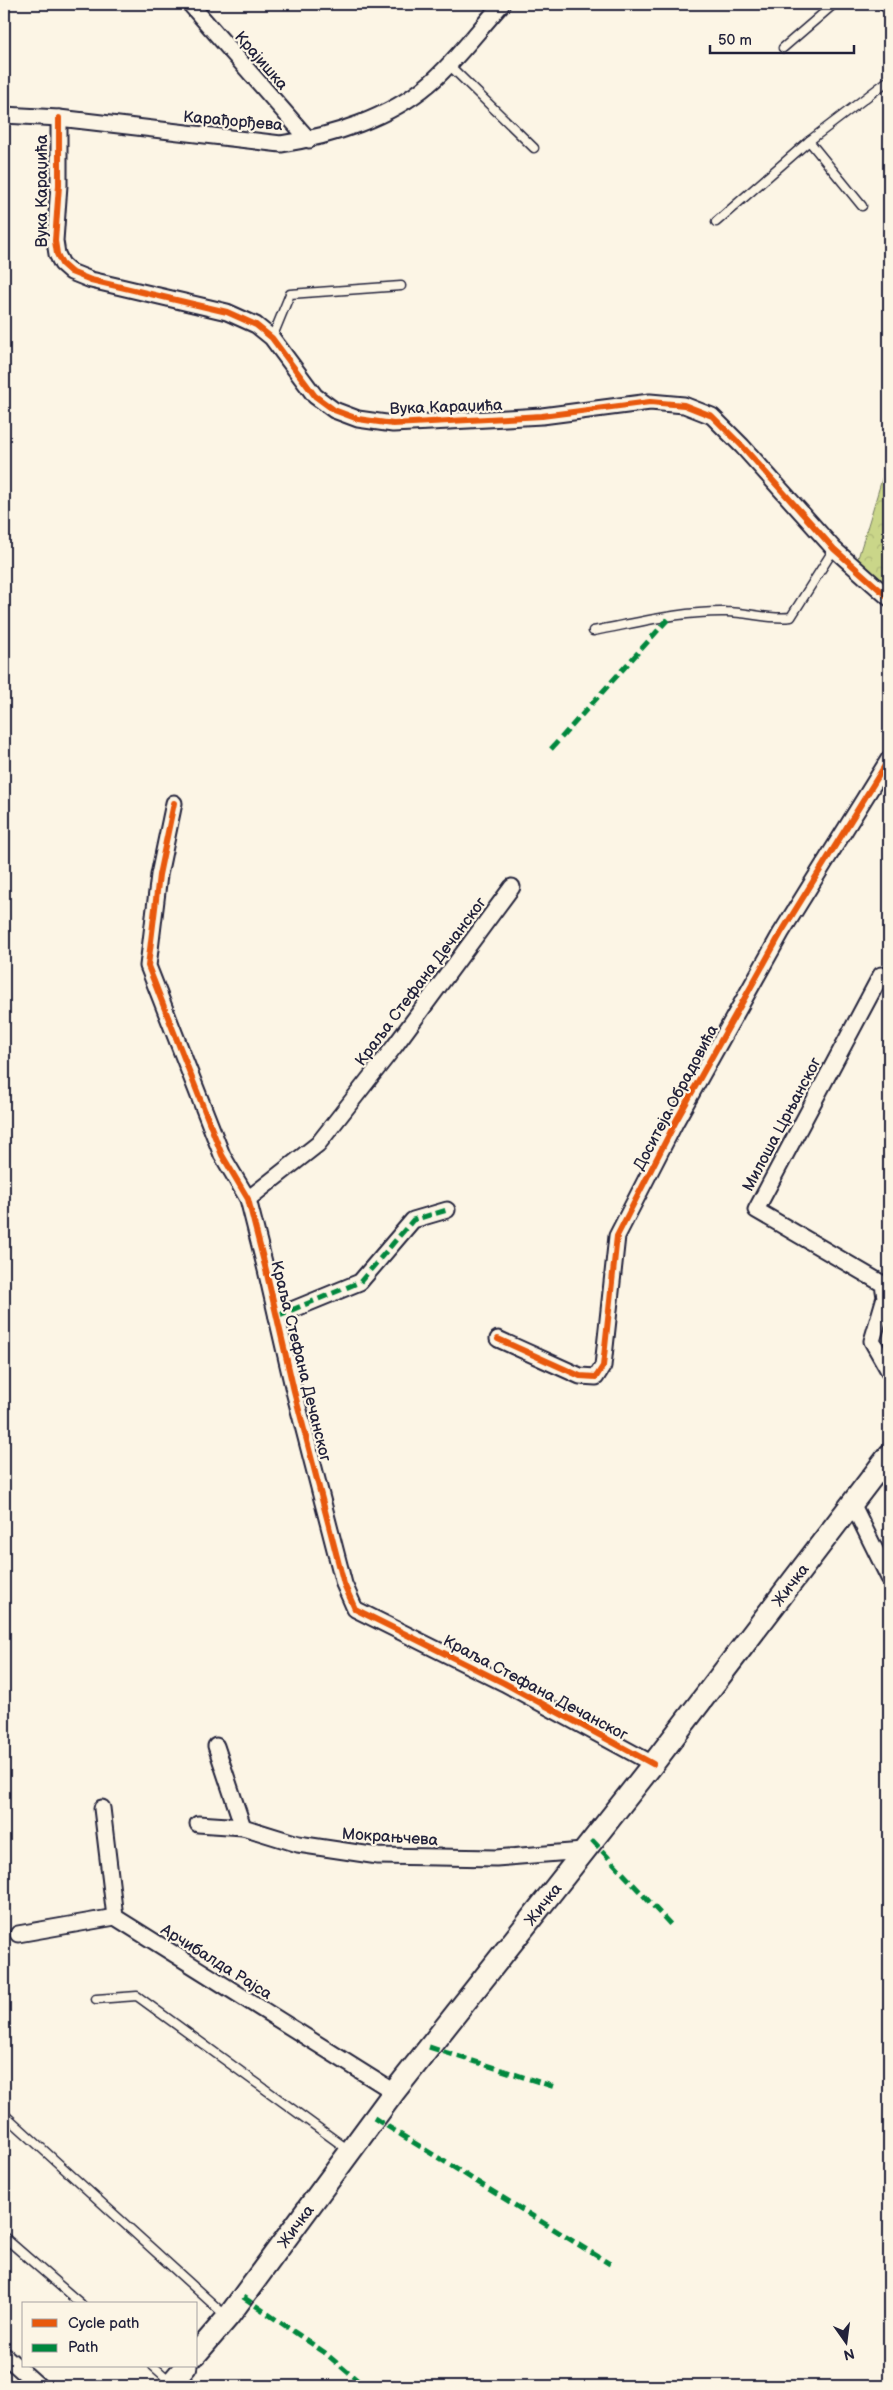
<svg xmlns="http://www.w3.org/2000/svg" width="893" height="2390" viewBox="0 0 893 2390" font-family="'Balsamiq Sans',sans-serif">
<defs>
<pattern id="forest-crowns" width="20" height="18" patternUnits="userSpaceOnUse" patternTransform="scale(1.25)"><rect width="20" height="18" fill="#cad689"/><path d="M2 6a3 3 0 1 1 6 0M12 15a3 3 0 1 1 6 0" fill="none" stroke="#adb777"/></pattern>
</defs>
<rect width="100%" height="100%" fill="#fcf5e5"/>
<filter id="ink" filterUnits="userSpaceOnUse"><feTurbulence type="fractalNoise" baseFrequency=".02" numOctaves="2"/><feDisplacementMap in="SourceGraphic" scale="10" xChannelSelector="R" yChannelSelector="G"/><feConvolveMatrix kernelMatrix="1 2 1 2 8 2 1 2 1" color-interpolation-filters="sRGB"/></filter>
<g filter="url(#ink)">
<path fill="url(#forest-crowns)" stroke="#767c62" d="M889 456V598L855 568Z"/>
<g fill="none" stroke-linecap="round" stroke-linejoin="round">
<defs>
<g id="service">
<path d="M783 48 834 4"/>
<path d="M448 64 534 148"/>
<path d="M809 141 862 206"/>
<path d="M716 222 809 141 889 80"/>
<path d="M272 338 290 294 401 286"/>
<path d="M593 631C637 623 681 611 726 612 748 612 769 620 791 617L834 549"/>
<path d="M96 1999 137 1996 350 2151"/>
<path d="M4 2114 226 2316"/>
<path d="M4 2237 81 2304"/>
<path d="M153 2366 170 2381"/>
</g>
<g id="minor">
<path d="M190 4 309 140"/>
<path d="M887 4 889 5"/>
<path d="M4 115 59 118 281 144C332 136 389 118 429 84 454 63 480 28 502 4"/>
<path d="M59 118V185L55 241 57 254 62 264 71 272 91 280 227 312 256 325 272 338 315 396 334 410 358 419 393 424 542 416 650 402 684 405 712 416 742 446 834 549 889 598"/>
<path d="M174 803 159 875 148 966 222 1155 248 1199 266 1270 294 1391 344 1584 355 1609 504 1683 653 1764"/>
<path d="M881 975 756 1210 883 1284 885 1297 872 1341 889 1371"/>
<path d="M248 1199 318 1144 394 1047 512 887"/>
<path d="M277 1316 360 1282 413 1220 447 1210"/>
<path d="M498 1339 580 1376 596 1377 603 1366 617 1236 676 1121 781 933 889 759"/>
<path d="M852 1503 889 1578"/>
<path d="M216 1746 243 1827"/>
<path d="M102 1808 115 1917 394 2092"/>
<path d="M198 1824 243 1827 298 1844 378 1856 496 1858 583 1851"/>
<path d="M18 1934 115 1917"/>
<path d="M4 2355 39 2386"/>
</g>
<g id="secondary">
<path id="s1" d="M196 2354 228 2317 394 2092 653 1764 889 1455"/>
<path d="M169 2386 186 2366"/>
</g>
</defs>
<use href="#service" stroke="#22223b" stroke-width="11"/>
<use href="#minor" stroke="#22223b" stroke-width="19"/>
<use href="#secondary" stroke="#22223b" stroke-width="25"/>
<use href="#service" stroke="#fcf5e5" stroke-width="8"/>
<use href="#minor" stroke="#fcf5e5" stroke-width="15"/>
<use href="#secondary" stroke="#fcf5e5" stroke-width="21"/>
<g stroke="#00873e" stroke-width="5" stroke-dasharray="10 5" stroke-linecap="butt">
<path d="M551 749 670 617"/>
<path d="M277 1316 360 1282 413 1220 447 1210"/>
<path d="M592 1840 671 1925"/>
<path d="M429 2047 555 2087"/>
<path d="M374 2118 610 2264"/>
<path d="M243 2297 324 2352 364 2386"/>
</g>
<defs>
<g id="cycleway">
<path d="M59 118V185L55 241 57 254 62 264 71 272 91 280 227 312 256 325 272 338 315 396 334 410 358 419 393 424 542 416 650 402 684 405 712 416 742 446 834 549 889 598"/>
<path d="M174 803 159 875 148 966 222 1155 248 1199 266 1270 294 1391 344 1584 355 1609 504 1683 653 1764"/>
<path d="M498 1339 580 1376 596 1377 603 1366 617 1236 676 1121 781 933 889 759"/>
</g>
</defs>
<use href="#cycleway" stroke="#fcf5e5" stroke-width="9"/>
<use href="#cycleway" stroke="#e8590c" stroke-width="6"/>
</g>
</g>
<g text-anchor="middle" stroke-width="4.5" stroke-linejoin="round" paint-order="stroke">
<g font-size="16" fill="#22223b" stroke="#fcf5e5">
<text transform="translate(262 60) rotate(49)" y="6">Крајишка</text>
<text transform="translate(233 120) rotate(5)" y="6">Карађорђева</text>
<text transform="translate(41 191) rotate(-90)" y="6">Вука Караџића</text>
<text transform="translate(446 406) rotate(-2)" y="6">Вука Караџића</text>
<text transform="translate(420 981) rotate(-53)" y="6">Краља Стефана Дечанског</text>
<text transform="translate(675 1097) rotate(-62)" y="6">Доситеја Обрадовића</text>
<text transform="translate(781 1124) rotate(-62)" y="6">Милоша Црњанског</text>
<text transform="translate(302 1361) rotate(76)" y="6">Краља Стефана Дечанског</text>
<text dy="6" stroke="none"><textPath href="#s1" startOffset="972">Жичка</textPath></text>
<text transform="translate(536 1687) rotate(28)" y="6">Краља Стефана Дечанског</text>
<text transform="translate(390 1836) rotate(4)" y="6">Мокрањчева</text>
<text dy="6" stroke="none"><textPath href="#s1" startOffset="568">Жичка</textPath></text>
<text transform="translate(217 1961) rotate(32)" y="6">Арчибалда Рајса</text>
<text dy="6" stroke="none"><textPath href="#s1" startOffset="162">Жичка</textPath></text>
</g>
</g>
<rect width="893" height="2390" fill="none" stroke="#fcf5e5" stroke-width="20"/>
<rect x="10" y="10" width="873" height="2370" fill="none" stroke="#22223b" stroke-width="2" filter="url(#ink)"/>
<rect x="22" y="2302" width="175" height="65" fill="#fcf5e5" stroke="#a5a1a1"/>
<rect x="32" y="2319" width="25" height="8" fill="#e8590c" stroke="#a5a1a1"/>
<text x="68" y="2328" font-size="15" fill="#22223b">Cycle path</text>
<rect x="32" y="2344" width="25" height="8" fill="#00873e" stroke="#a5a1a1"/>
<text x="68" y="2352" font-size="15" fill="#22223b">Path</text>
<g transform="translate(846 2342) rotate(166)" stroke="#fcf5e5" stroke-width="4" paint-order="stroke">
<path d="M0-4L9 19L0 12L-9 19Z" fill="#22223b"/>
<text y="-8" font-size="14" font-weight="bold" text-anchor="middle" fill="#22223b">N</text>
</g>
<path d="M710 45v8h144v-8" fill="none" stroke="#22223b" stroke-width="2.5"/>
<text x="718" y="45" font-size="15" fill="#22223b" stroke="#fcf5e5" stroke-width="4" paint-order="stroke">50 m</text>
</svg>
